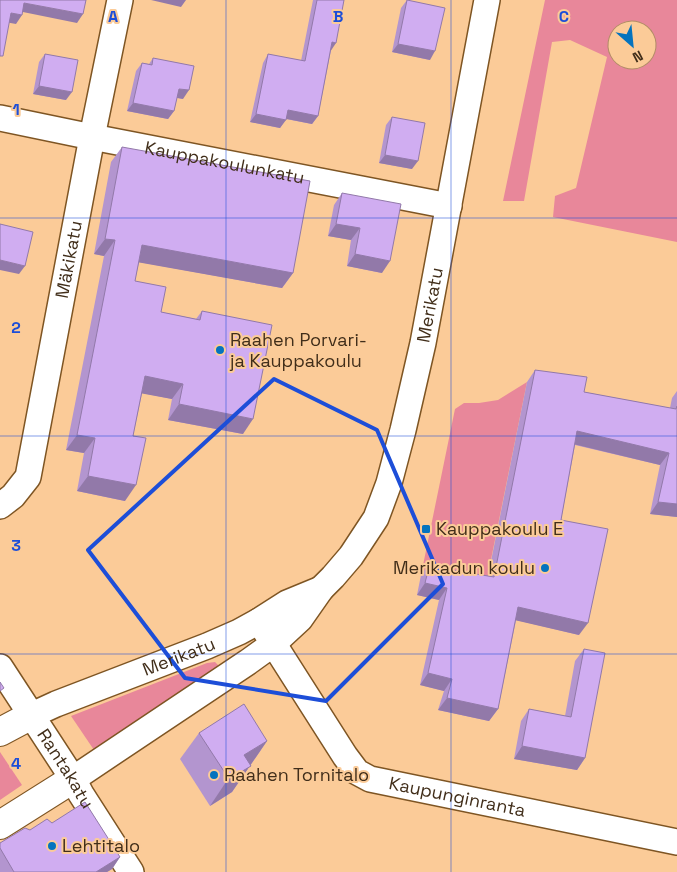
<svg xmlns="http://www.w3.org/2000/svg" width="677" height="872" viewBox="0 0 677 872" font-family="'Space Grotesk',sans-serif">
<rect width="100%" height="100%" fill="#fbcb98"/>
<g fill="#e8879a" fill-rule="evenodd">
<path d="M545 0H677V242L553 217 555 196 576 188 607 57 570 40 552 42 524 201H503ZM617 30H647V60H617Z"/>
<path d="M527 382 485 589 421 575 455 409 464 403H479L498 400Z"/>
<path d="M215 662 219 666 218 670 94 750 71 716 207 663Z"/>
<path d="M0 752 22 785 0 800Z"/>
</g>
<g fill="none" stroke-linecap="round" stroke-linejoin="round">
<defs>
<g id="street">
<path id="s1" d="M0 118 92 137 449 206"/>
<path id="s2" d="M0 506 13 496 28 477 92 137 120 0"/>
<path id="s3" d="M259 621 345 756 357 772 370 779 677 842"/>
<path id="s4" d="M0 667 73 779 81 794 131 872"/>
<path id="s5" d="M32 715 56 704 207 646 239 632 259 621 287 603 321 589"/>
<path id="s6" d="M73 779 248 662 273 644 300 619 321 589 333 577 351 556 376 518 389 483 403 430 423 343 487 0"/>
</g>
<g id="secondary">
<path d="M0 732 32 715"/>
<path d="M0 825 73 779"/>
</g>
</defs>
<use href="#street" stroke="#7e5523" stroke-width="28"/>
<use href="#secondary" stroke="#7e5523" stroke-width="30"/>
<use href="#street" stroke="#fff" stroke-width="25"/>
<use href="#secondary" stroke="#fff" stroke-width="28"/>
</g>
<g fill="#b395cf">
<path d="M313 0H344L331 50 318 116 312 124 286 119 280 128 250 122 263 63 268 54 301 61Z"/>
<path d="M407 0 430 60 392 52 401 8Z"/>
<path d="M45 54 66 100 33 94 39 62Z"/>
<path d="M153 58 183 99 177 98 174 111 168 119 127 111 136 71 142 63 149 64Z"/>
<path d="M392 117 412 169 379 163 386 125Z"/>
<path d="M122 147 293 273 282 288 139 262 135 281 161 312 196 319 202 311 243 434 168 420 172 399 142 393 133 436 125 501 77 491 84 453 66 450 104 256 94 254 111 162Z"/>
<path d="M342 193 382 273 347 266 351 240 328 236 334 205Z"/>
<path d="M535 370 584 392 670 408 672 398 677 391V517L650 514 660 465 575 445 561 520 579 635 516 620 498 709 489 721 438 710 444 691 420 685 439 600 417 595 421 575 430 563 446 569 488 576 527 382Z"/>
<path d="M584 649 585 758 577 770 514 759 521 721 529 709 565 716 575 661Z"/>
<path d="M199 733 267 741 232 792 210 806 180 759Z"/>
<path d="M52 823 120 857 112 869 107 872H0V843L30 830Z"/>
</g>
<g fill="#9279a9">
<path d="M151 0H186L181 7Z"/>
<path d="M24 3 83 14 77 23 18 11Z"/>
<path d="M11 13 22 15 16 24 5 22Z"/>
<path d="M332 42 336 43 330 52Z"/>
<path d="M398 44 435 51 430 60 392 52Z"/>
<path d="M39 86 72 92 66 100 33 94Z"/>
<path d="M179 89 189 90 183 99 173 97Z"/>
<path d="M133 103 174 111 168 119 127 111Z"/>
<path d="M288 110 318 116 312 124 282 118Z"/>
<path d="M256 114 286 120 280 128 250 122Z"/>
<path d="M385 155 418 161 412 169 379 163Z"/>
<path d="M336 224 360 228 351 240 328 236Z"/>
<path d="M105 239 115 240 104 256 94 254Z"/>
<path d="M142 245 293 273 282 288 131 261Z"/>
<path d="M355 254 390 261 382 273 347 266Z"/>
<path d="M0 260 25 266 19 274 0 270Z"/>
<path d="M145 376 183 384 172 399 134 392Z"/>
<path d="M179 404 253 419 243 434 168 420Z"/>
<path d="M577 431 669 453 660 465 569 443Z"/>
<path d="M77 435 95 438 84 453 66 450Z"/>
<path d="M88 476 136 485 125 501 77 491Z"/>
<path d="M658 502 677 504V517L650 514Z"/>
<path d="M425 583 447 588 439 600 417 595Z"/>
<path d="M518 607 588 623 579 635 510 619Z"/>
<path d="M428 673 452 679 444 691 420 685Z"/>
<path d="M447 698 498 709 489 721 438 710Z"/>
<path d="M267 741 232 792 210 806 244 755Z"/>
<path d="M522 746 585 758 577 770 514 759Z"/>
<path d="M120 857 112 869 107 872H96Z"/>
</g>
<g fill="#d0adf1" stroke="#9279a9">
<path d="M0 0H86L83 14 24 3 22 15 11 13 3 56H0Z"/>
<path d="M317 0H344L336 43 332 42 318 116 288 110 286 120 256 114 268 54 305 61Z"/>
<path d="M407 0 445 8 435 51 398 44Z"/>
<path d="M45 54 78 60 72 92 39 86Z"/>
<path d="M153 58 194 66 189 90 179 89 174 111 133 103 142 63 152 65Z"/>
<path d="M392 117 425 123 418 161 385 155Z"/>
<path d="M122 147 310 181 293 273 142 245 135 281 166 287 161 312 200 320 202 311 272 325 253 419 179 404 183 384 145 376 133 436 146 438 136 485 88 476 95 438 77 435 115 240 105 239Z"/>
<path d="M342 193 401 204 390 261 355 254 360 228 336 224Z"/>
<path d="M0 224 33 232 25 266 0 260Z"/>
<path d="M535 370 587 377 584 392 676 409 677 406V504L658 502 669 453 577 431 561 520 608 529 588 623 518 607 498 709 447 698 452 679 428 673 447 588 425 583 430 563 446 566V569L494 577Z"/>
<path d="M584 649 605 653 585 758 522 746 529 709 571 717Z"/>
<path d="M0 682 4 688 0 691Z"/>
<path d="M244 704 267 741 244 755 251 766 229 779 199 733Z"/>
<path d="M85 802 120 857 96 872H14L0 848V843L25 828 30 830 47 819 52 823Z"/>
</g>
<path fill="none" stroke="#1d4ed8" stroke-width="4" stroke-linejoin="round" d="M274 379 377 430 443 584 326 701 185 678 88 550Z"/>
<path fill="none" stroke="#1d4ed8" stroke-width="1" stroke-opacity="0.55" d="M226 0V872M451 0V872M0 218H677M0 436H677M0 654H677"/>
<g fill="#0473be" stroke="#fbcb98" stroke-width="2">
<circle cx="220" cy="350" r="5"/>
<rect x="421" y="524" width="10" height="10" rx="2.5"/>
<circle cx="545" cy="568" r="5"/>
<circle cx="214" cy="775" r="5"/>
<circle cx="52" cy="846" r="5"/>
</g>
<g text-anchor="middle" stroke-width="4" stroke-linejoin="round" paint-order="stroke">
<g font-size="18" fill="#412e1a" stroke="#fbcb98">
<text dy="6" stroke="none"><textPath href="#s1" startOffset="229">Kauppakoulunkatu</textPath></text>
<text dy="6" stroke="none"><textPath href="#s2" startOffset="262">Mäkikatu</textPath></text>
<text dy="6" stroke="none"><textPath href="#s6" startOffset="625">Merikatu</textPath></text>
<text dy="6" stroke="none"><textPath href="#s5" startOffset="158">Merikatu</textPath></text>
<text dy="6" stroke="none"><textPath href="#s4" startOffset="121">Rantakatu</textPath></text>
<text dy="6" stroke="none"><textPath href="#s3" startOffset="284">Kaupunginranta</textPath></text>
</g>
<g font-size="18" fill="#412e1a" stroke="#fbcb98" text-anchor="start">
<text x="230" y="346">Raahen Porvari-<tspan x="230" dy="21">ja Kauppakoulu</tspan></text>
<text x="436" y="535">Kauppakoulu E</text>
<text x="535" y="574" text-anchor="end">Merikadun koulu</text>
<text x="224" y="781">Raahen Tornitalo</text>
<text x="62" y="852">Lehtitalo</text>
</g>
</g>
<g font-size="16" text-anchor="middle" font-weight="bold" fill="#1d4ed8" stroke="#fbcb98" stroke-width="4" stroke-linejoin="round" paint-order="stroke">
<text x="113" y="22">A</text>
<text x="338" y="22">B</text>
<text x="564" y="22">C</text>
<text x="16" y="115">1</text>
<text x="16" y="333">2</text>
<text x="16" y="551">3</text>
<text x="16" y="769">4</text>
</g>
<g transform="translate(632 45) rotate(153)"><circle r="24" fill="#fbcb98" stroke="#b18c66"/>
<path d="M0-4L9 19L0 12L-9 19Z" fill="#0473be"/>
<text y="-8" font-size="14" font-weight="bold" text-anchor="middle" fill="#412e1a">N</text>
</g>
</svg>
